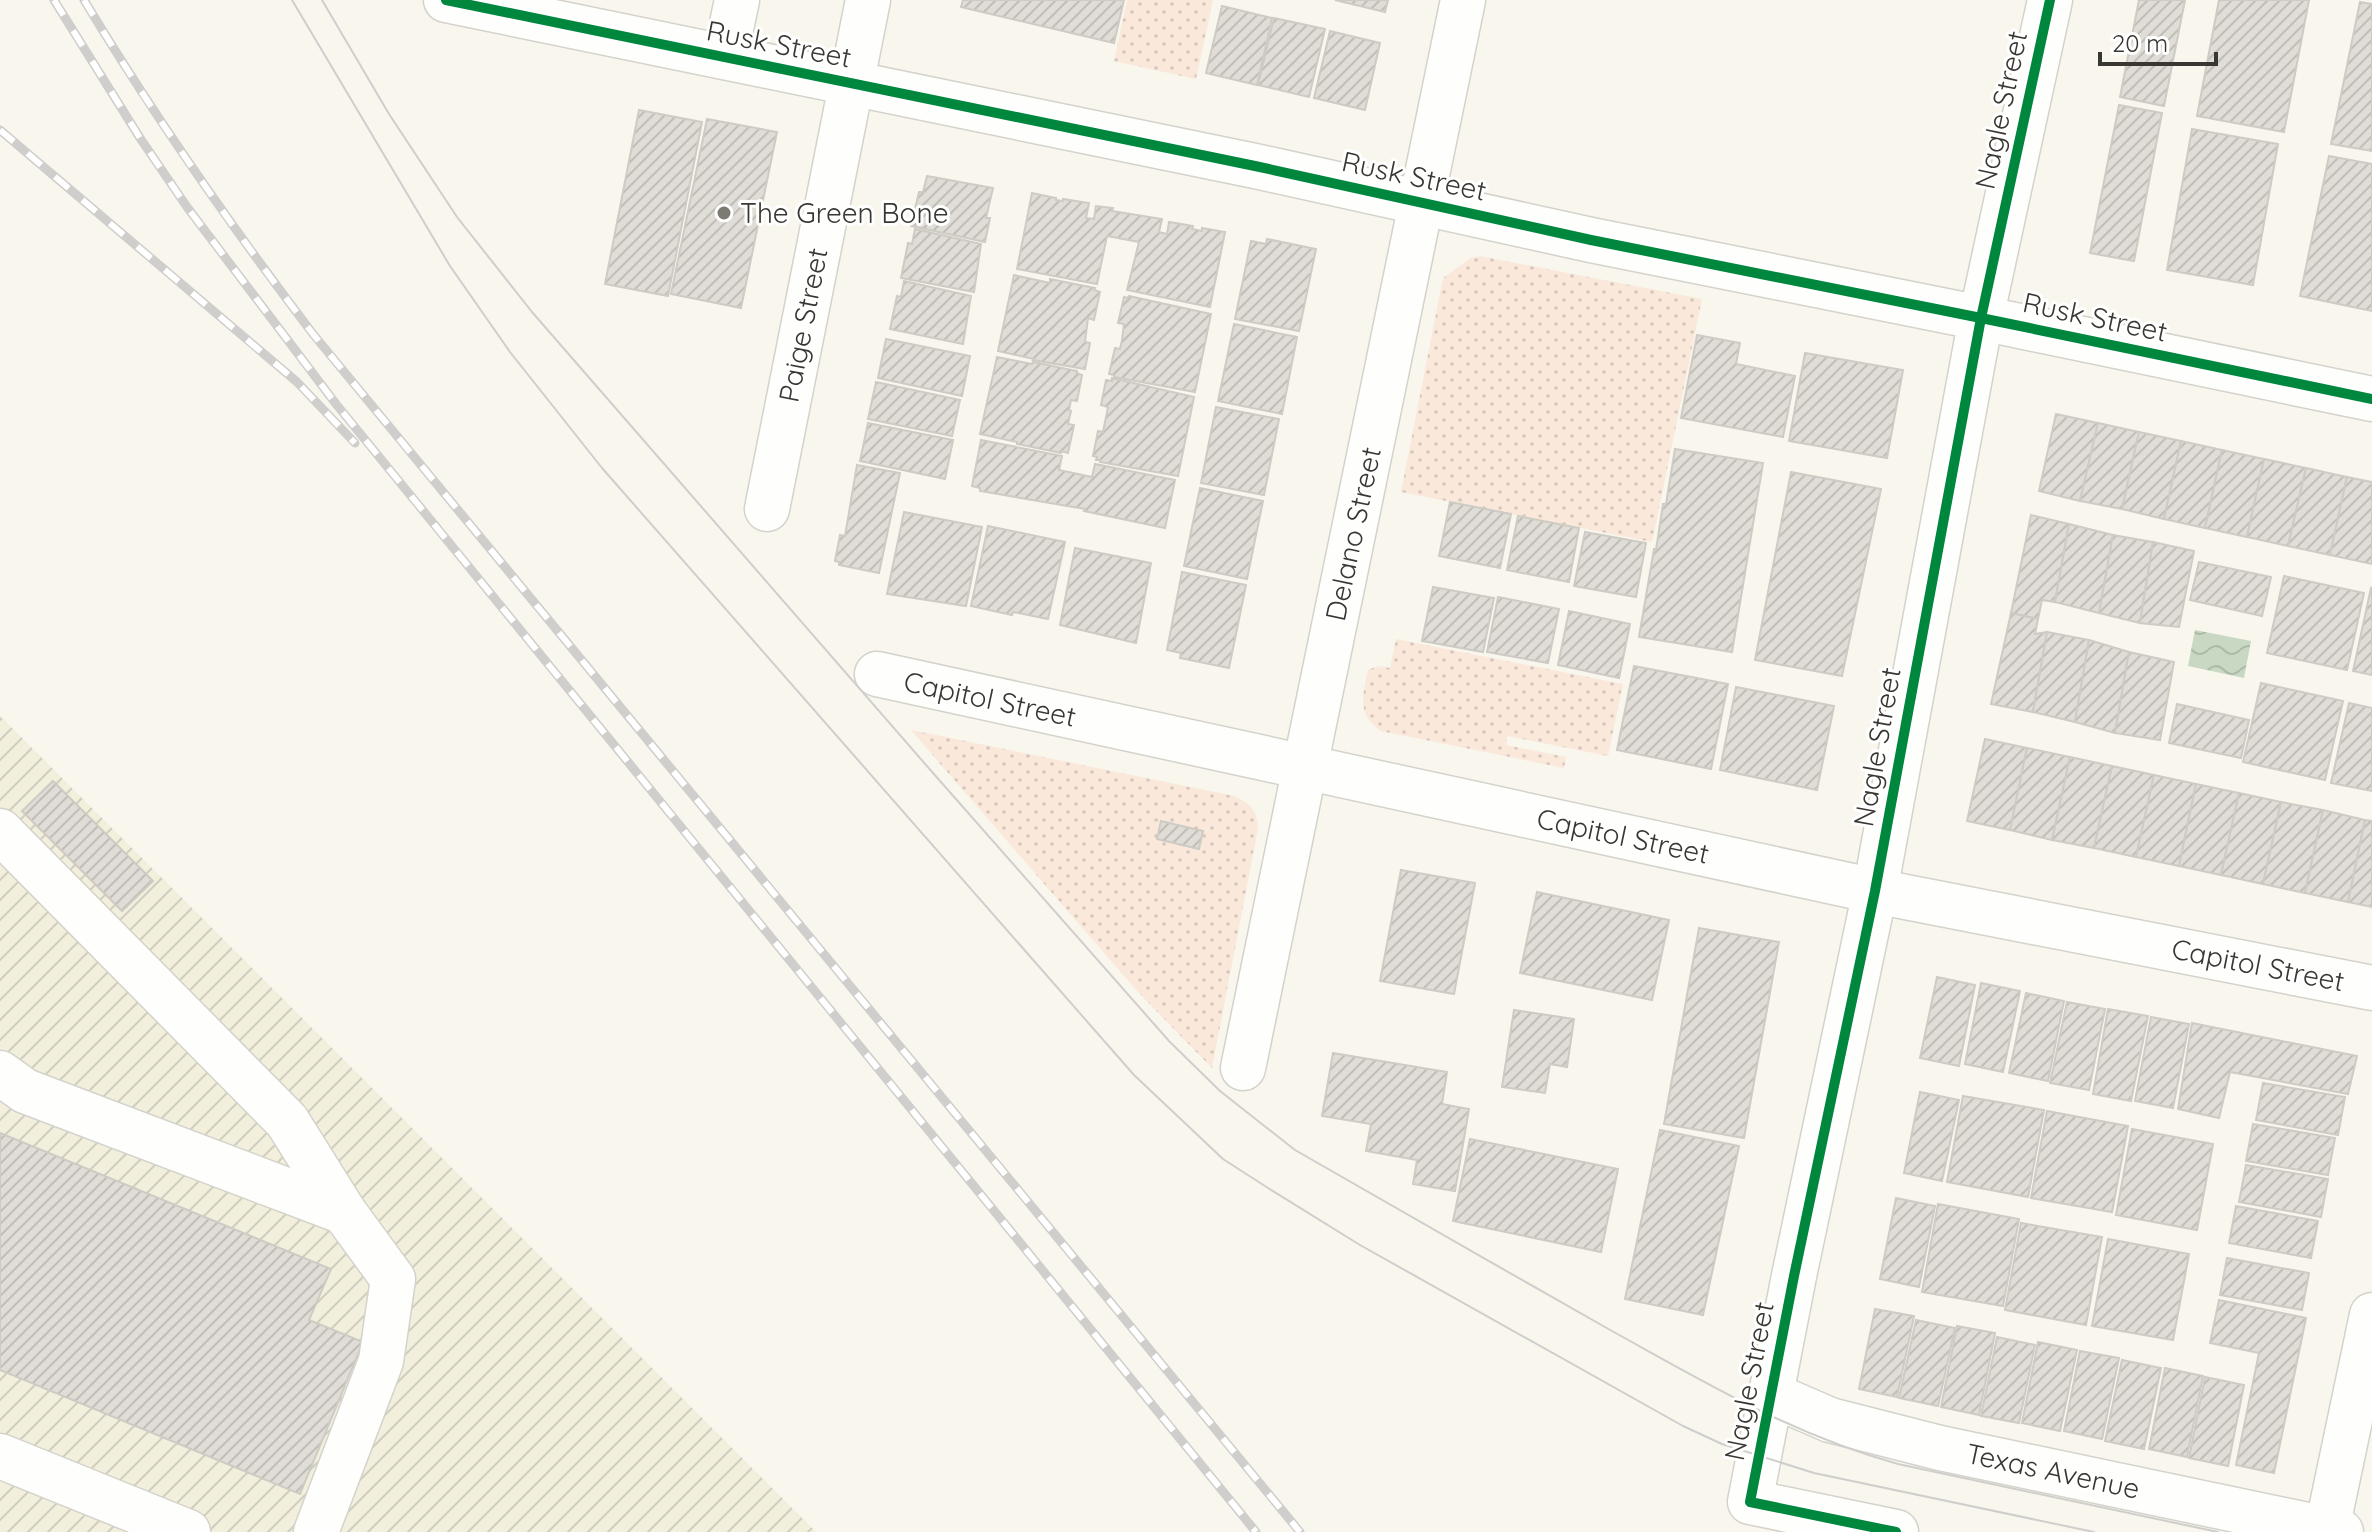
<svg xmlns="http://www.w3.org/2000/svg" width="2372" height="1532" viewBox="0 0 2372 1532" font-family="Quicksand,sans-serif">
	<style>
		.industrial { fill: url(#industrial-furrows) }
		.grass { fill: url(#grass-dots) }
		.water { fill: url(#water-waves) }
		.building { fill: url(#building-hatch); stroke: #cecbc4; stroke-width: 2 }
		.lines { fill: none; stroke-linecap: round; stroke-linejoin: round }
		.minor-casing { stroke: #d4d3cb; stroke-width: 47 }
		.minor { stroke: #fefefc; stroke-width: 44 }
		.tram { stroke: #cfcecc; stroke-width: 2 }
		.rail-casing { stroke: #cfcecc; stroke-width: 9 }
		.rail { stroke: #fff; stroke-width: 6; stroke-dasharray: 18; stroke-linecap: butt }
		.cycleway-casing { stroke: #fff; stroke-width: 15 }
		.cycleway { stroke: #00873e; stroke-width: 10 }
		.poi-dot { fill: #7c7a73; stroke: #fff; stroke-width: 3 }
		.labels { text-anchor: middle; stroke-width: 6; stroke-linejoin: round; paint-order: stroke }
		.street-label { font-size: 28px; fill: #393731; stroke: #fff }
		.poi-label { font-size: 28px; fill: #393731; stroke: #fff; text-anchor: start }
	</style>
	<defs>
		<pattern id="industrial-furrows" width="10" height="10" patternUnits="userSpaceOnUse" patternTransform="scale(2)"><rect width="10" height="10" fill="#f2efdd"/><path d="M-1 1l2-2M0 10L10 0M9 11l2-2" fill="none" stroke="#d0cebe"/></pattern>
		<pattern id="grass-dots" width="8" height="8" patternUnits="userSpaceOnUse" patternTransform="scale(2)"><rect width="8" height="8" fill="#fae8da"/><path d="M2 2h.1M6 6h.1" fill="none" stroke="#d7c8bc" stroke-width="1.8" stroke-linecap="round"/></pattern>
		<pattern id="water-waves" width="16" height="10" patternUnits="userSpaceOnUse" patternTransform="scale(2)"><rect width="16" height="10" fill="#c8d8c2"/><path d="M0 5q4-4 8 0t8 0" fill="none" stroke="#adbaa7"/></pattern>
		<pattern id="building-hatch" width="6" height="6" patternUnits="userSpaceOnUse" patternTransform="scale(2)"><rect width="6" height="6" fill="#e0ddd7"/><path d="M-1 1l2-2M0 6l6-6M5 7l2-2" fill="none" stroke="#c1beb9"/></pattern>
	</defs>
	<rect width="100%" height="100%" fill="#f8f6ed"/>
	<!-- industrial -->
	<path class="industrial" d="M0 716 816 1532H0Z"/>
	<!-- grass -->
	<g class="grass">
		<path d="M1127 0H1213L1196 79 1114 61Z"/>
		<path d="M1480 256 1702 299 1652 542 1401 492 1443 278 1471 258Z"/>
		<path d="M1396 639 1623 684 1608 756 1507 736 1506 745 1566 757 1564 768 1381 731C1356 714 1363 695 1368 670L1378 666 1390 668Z"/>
		<path d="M911 730 1234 796C1250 803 1257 810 1258 828L1212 1068 1138 992Z"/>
	</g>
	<!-- water -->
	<path class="water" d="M2195 630 2251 641 2244 678 2188 666Z"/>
	<!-- building -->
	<g class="building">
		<path d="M963 0H1124L1114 43 961 7Z"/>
		<path d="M1335 0H1388L1385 12Z"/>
		<path d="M2139 0H2185L2164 106 2120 97Z"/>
		<path d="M2219 0H2309L2284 132 2197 116Z"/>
		<path d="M2360 2 2372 4V151L2331 144Z"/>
		<path d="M1222 6 1272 18 1257 85 1206 73Z"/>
		<path d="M1274 18 1325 29 1309 97 1258 85Z"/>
		<path d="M1330 31 1380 43 1365 110 1314 98Z"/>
		<path d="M2119 105 2162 113 2134 261 2090 253Z"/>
		<path d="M639 110 702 122 668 296 605 284Z"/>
		<path d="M707 119 777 132 741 308 671 294Z"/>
		<path d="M2192 129 2278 144 2253 285 2167 270Z"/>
		<path d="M2329 156 2372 164V311L2300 296Z"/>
		<path d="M927 176 993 188 986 218H990L985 242 911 226 919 192H923Z"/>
		<path d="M1032 193 1056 198V200L1063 201V199L1089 203 1086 218 1094 219 1096 206 1113 208 1112 211 1162 219 1159 232 1167 234 1169 222 1193 226 1192 229 1202 231V228L1225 232 1210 307 1127 290 1139 242 1107 236 1097 284 1017 269Z"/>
		<path d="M915 229 981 244 974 292 901 278 908 243 912 244Z"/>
		<path d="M1267 239 1316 249 1299 331 1235 319 1251 241 1266 244Z"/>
		<path d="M1014 275 1050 283V279L1095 288 1094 290 1100 292 1094 320 1088 318 1085 342 1090 343 1085 369 1033 360 1034 359 998 351Z"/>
		<path d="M904 281 971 296 963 344 890 329 897 296 901 297Z"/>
		<path d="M1129 296 1211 314 1195 392 1114 377V375L1109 374 1115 348 1120 349 1122 340 1124 324 1118 323 1124 297 1128 298Z"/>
		<path d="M1234 324 1297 337 1282 414 1218 401Z"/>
		<path d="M1697 335 1740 343 1736 364 1795 376 1783 437 1681 418Z"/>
		<path d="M886 339 970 356 962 396 878 378Z"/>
		<path d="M1805 353 1903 370 1887 458 1789 441Z"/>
		<path d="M997 357 1032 364 1033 362 1077 371V373L1082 375 1077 401 1071 400 1069 410 1071 411 1068 424 1074 425 1068 453 1061 451V453L1017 444V442L980 434Z"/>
		<path d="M1112 378 1194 397 1178 476 1100 462V460H1096L1097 457 1093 456 1098 431 1103 432 1108 407 1101 405 1106 380 1112 381Z"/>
		<path d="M876 382 960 400 952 436 868 419Z"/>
		<path d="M1216 407 1279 419 1264 495 1201 483Z"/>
		<path d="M2056 414 2098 423 2080 501 2039 491Z"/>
		<path d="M868 423 953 440 945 479 860 461Z"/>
		<path d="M2098 423 2139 432 2122 509 2080 501Z"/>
		<path d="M2139 432 2181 441 2164 519 2122 509Z"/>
		<path d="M981 440 1062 456 1059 470 1092 477 1095 464 1175 480 1165 528 1084 511 1085 509 980 491V488L972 486Z"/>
		<path d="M2181 441 2222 450 2205 528 2164 519Z"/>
		<path d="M1675 449 1763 463 1732 652 1639 637 1654 549 1656 550 1663 504H1666Z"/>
		<path d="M2222 450 2264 459 2247 537 2205 528Z"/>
		<path d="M2264 459 2306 468 2288 546 2247 537Z"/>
		<path d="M857 465 900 473 879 573 839 565V562L835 561 840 535 845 536Z"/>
		<path d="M2306 468 2347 477 2330 555 2288 546Z"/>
		<path d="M1791 472 1881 489 1842 676 1755 660Z"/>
		<path d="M2347 477 2372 482V564L2330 555Z"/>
		<path d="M1200 488 1263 501 1247 579 1184 566Z"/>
		<path d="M1450 502 1511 514 1500 568 1439 556Z"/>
		<path d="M904 512 982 527 966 606 887 594Z"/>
		<path d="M2031 515 2069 524 2055 602 2042 600 2038 619 2011 613Z"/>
		<path d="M1518 516 1579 528 1569 582 1507 570Z"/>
		<path d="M2069 524 2113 535 2099 613 2055 602Z"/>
		<path d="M988 526 1065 542 1048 619 1013 612 1012 615 971 606Z"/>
		<path d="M1585 532 1646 543 1636 597 1574 586Z"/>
		<path d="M2113 535 2153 542 2140 623 2099 613Z"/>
		<path d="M2153 542 2194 551 2179 627 2140 623Z"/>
		<path d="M1075 548 1151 563 1136 643 1060 625Z"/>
		<path d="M2199 562 2271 577 2262 616 2190 600Z"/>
		<path d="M1182 572 1246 585 1229 668 1180 658 1181 653 1167 650Z"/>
		<path d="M2284 576 2364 593 2347 670 2267 653Z"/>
		<path d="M1433 587 1494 598 1483 652 1422 641Z"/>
		<path d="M2371 588 2372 589V675L2353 671Z"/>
		<path d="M1498 597 1559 609 1548 663 1487 652Z"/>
		<path d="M1569 611 1630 624 1619 678 1558 665Z"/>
		<path d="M2011 613 2038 619 2035 634 2047 632 2033 712 1991 704Z"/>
		<path d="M2047 632 2089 640 2075 722 2033 712Z"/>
		<path d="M2089 640 2129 652 2115 733 2075 722Z"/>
		<path d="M2129 652 2174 662 2160 740 2115 733Z"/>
		<path d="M1634 666 1728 684 1711 769 1617 750Z"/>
		<path d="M2261 683 2343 701 2325 780 2243 762Z"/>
		<path d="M1736 687 1834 706 1817 790 1720 770Z"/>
		<path d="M2349 703 2372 708V791L2331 783Z"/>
		<path d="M2177 704 2249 720 2241 758 2169 743Z"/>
		<path d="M1985 739 2027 748 2010 830 1967 821Z"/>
		<path d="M2027 748 2070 757 2052 840 2010 830Z"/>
		<path d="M2070 757 2112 766 2094 848 2052 840Z"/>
		<path d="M2112 766 2154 775 2136 857 2094 848Z"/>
		<path d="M2154 775 2196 784 2179 866 2136 857Z"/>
		<path d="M53 781 153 881 122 911 22 811Z"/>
		<path d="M2196 784 2239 793 2221 875 2179 866Z"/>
		<path d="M2239 793 2281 802 2263 884 2221 875Z"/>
		<path d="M2281 802 2323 810 2305 893 2263 884Z"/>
		<path d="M2323 810 2365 820 2348 902 2305 893Z"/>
		<path d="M2365 820 2372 821V907L2348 902Z"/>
		<path d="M1161 821 1203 831 1199 849 1157 839Z"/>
		<path d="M1401 870 1475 883 1454 994 1380 981Z"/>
		<path d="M1537 892 1669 920 1652 1000 1520 973Z"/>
		<path d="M1699 928 1779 942 1744 1138 1664 1124Z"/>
		<path d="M1937 977 1975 985 1959 1066 1920 1058Z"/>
		<path d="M1981 983 2020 991 2003 1072 1965 1064Z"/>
		<path d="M2026 993 2064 1001 2048 1081 2009 1073Z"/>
		<path d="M2067 1002 2105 1009 2089 1090 2050 1083Z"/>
		<path d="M2108 1009 2148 1016 2131 1101 2093 1094Z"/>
		<path d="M1514 1010 1574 1019 1567 1067 1550 1064 1545 1093 1502 1087Z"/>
		<path d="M2151 1017 2189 1024 2173 1108 2135 1101Z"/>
		<path d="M2192 1023 2357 1056 2348 1094 2230 1072 2219 1118 2178 1109Z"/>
		<path d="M1333 1053 1447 1072 1442 1104 1469 1109 1455 1191 1413 1184 1417 1160 1366 1151 1371 1124 1322 1116Z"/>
		<path d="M2263 1083 2345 1097 2338 1135 2256 1120Z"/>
		<path d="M1920 1092 1959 1100 1942 1181 1904 1173Z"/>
		<path d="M1963 1096 2044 1110 2028 1197 1947 1182Z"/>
		<path d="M2047 1111 2128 1126 2112 1212 2031 1198Z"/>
		<path d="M2253 1124 2335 1138 2328 1175 2246 1161Z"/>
		<path d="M2132 1129 2213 1144 2197 1230 2116 1215Z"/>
		<path d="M1660 1130 1739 1146 1703 1315 1625 1299Z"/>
		<path d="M0 1133 331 1269 309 1320 363 1342 300 1494 0 1370Z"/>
		<path d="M1470 1139 1618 1169 1601 1252 1453 1221Z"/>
		<path d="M2246 1165 2328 1179 2321 1217 2239 1202Z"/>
		<path d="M1896 1198 1935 1206 1919 1287 1880 1279Z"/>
		<path d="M1938 1204 2019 1219 2003 1306 1922 1292Z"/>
		<path d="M2236 1206 2318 1221 2311 1258 2229 1243Z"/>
		<path d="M2021 1223 2102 1237 2086 1325 2005 1310Z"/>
		<path d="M2108 1239 2189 1254 2173 1340 2092 1326Z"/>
		<path d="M2227 1258 2309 1273 2302 1310 2220 1295Z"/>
		<path d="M2219 1300 2306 1318 2274 1473 2236 1465 2259 1353 2210 1343Z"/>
		<path d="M1875 1309 1914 1316 1897 1397 1859 1389Z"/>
		<path d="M1916 1320 1955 1328 1938 1406 1899 1398Z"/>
		<path d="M1957 1326 1995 1333 1979 1415 1941 1407Z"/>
		<path d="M1997 1337 2035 1345 2019 1423 1981 1416Z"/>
		<path d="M2038 1342 2077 1350 2060 1431 2022 1423Z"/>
		<path d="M2080 1351 2119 1358 2102 1439 2064 1431Z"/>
		<path d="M2122 1360 2161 1368 2144 1449 2105 1441Z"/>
		<path d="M2165 1368 2203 1376 2187 1457 2149 1449Z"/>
		<path d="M2205 1377 2244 1385 2228 1466 2189 1458Z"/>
	</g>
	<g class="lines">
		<!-- minor casing -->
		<g class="minor-casing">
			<g id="minor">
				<path d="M446 0 1255 166 1591 240 1981 318 2372 399"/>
				<path d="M725 57 737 0"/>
				<path d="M767 509 868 0"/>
				<path d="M877 674 1875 891 2372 988"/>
				<path d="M0 831 287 1121 344 1212 393 1279 381 1361 316 1532"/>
				<path d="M1243 1068 1463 0"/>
				<path d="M0 1073 25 1091 344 1212"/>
				<path d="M1770 1394 1830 1420 1940 1448 2341 1532"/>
				<path d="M0 1456 188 1532"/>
				<path d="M2327 1529 2372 1315"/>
				<path d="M1896 1532 1750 1502 1794 1276 1875 891 1981 318 2050 0"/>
			</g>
		</g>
		<!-- minor -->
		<use href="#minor" class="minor"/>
		<!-- tram -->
		<g class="tram">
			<path d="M292 0 450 266 510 352 602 468 1134 1075 1223 1159 1268 1188 1360 1245 1683 1426 1722 1444 1814 1473 2094 1532"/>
			<path d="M322 0 389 114 457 217 532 312 933 773 1169 1041 1220 1091 1295 1150C1401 1211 1506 1271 1612 1331 1708 1384 1791 1434 1898 1464L2218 1532"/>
		</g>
		<!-- rail casing -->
		<g class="rail-casing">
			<g id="rail">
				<path d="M54 0 140 138 187 207 336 404 1256 1532"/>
				<path d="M84 0C154 116 231 226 313 334L1300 1532"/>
				<path d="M0 130 297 382 355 443"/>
			</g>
		</g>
		<!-- rail -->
		<use href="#rail" class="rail"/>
		<!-- cycleway casing -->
		<g class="cycleway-casing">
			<g id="cycleway">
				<path d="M446 0 1255 166 1591 240 1981 318 2372 399"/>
				<path d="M1896 1532 1750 1502 1794 1276 1875 891 1981 318 2050 0"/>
			</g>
		</g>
		<!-- cycleway -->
		<use href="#cycleway" class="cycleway"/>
	</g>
	<!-- markers -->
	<circle class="poi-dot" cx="724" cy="213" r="8"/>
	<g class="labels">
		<!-- street labels -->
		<g class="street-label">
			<text transform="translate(779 44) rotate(11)" y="10">Rusk Street</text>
			<text transform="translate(2001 110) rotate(-78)" y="10">Nagle Street</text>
			<text transform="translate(1414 176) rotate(12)" y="10">Rusk Street</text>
			<text transform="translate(2095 317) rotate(12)" y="10">Rusk Street</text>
			<text transform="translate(803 325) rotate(-79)" y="10">Paige Street</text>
			<text transform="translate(1353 534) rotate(-78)" y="10">Delano Street</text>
			<text transform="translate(990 699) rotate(12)" y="10">Capitol Street</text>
			<text transform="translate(1877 747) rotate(-80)" y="10">Nagle Street</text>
			<text transform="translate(1623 836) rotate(12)" y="10">Capitol Street</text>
			<text transform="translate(2258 965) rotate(11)" y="10">Capitol Street</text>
			<text transform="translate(1749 1381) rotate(-79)" y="10">Nagle Street</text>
			<text transform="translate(2053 1471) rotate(12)" y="10">Texas Avenue</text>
		</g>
		<!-- poi labels -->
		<g class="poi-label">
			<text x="740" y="223">The Green Bone</text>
		</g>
	</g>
	<!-- scale -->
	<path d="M2100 52v12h116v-12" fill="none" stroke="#393731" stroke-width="4"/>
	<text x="2112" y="52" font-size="24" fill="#393731" stroke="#ffffff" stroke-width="6" paint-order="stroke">20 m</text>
</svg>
